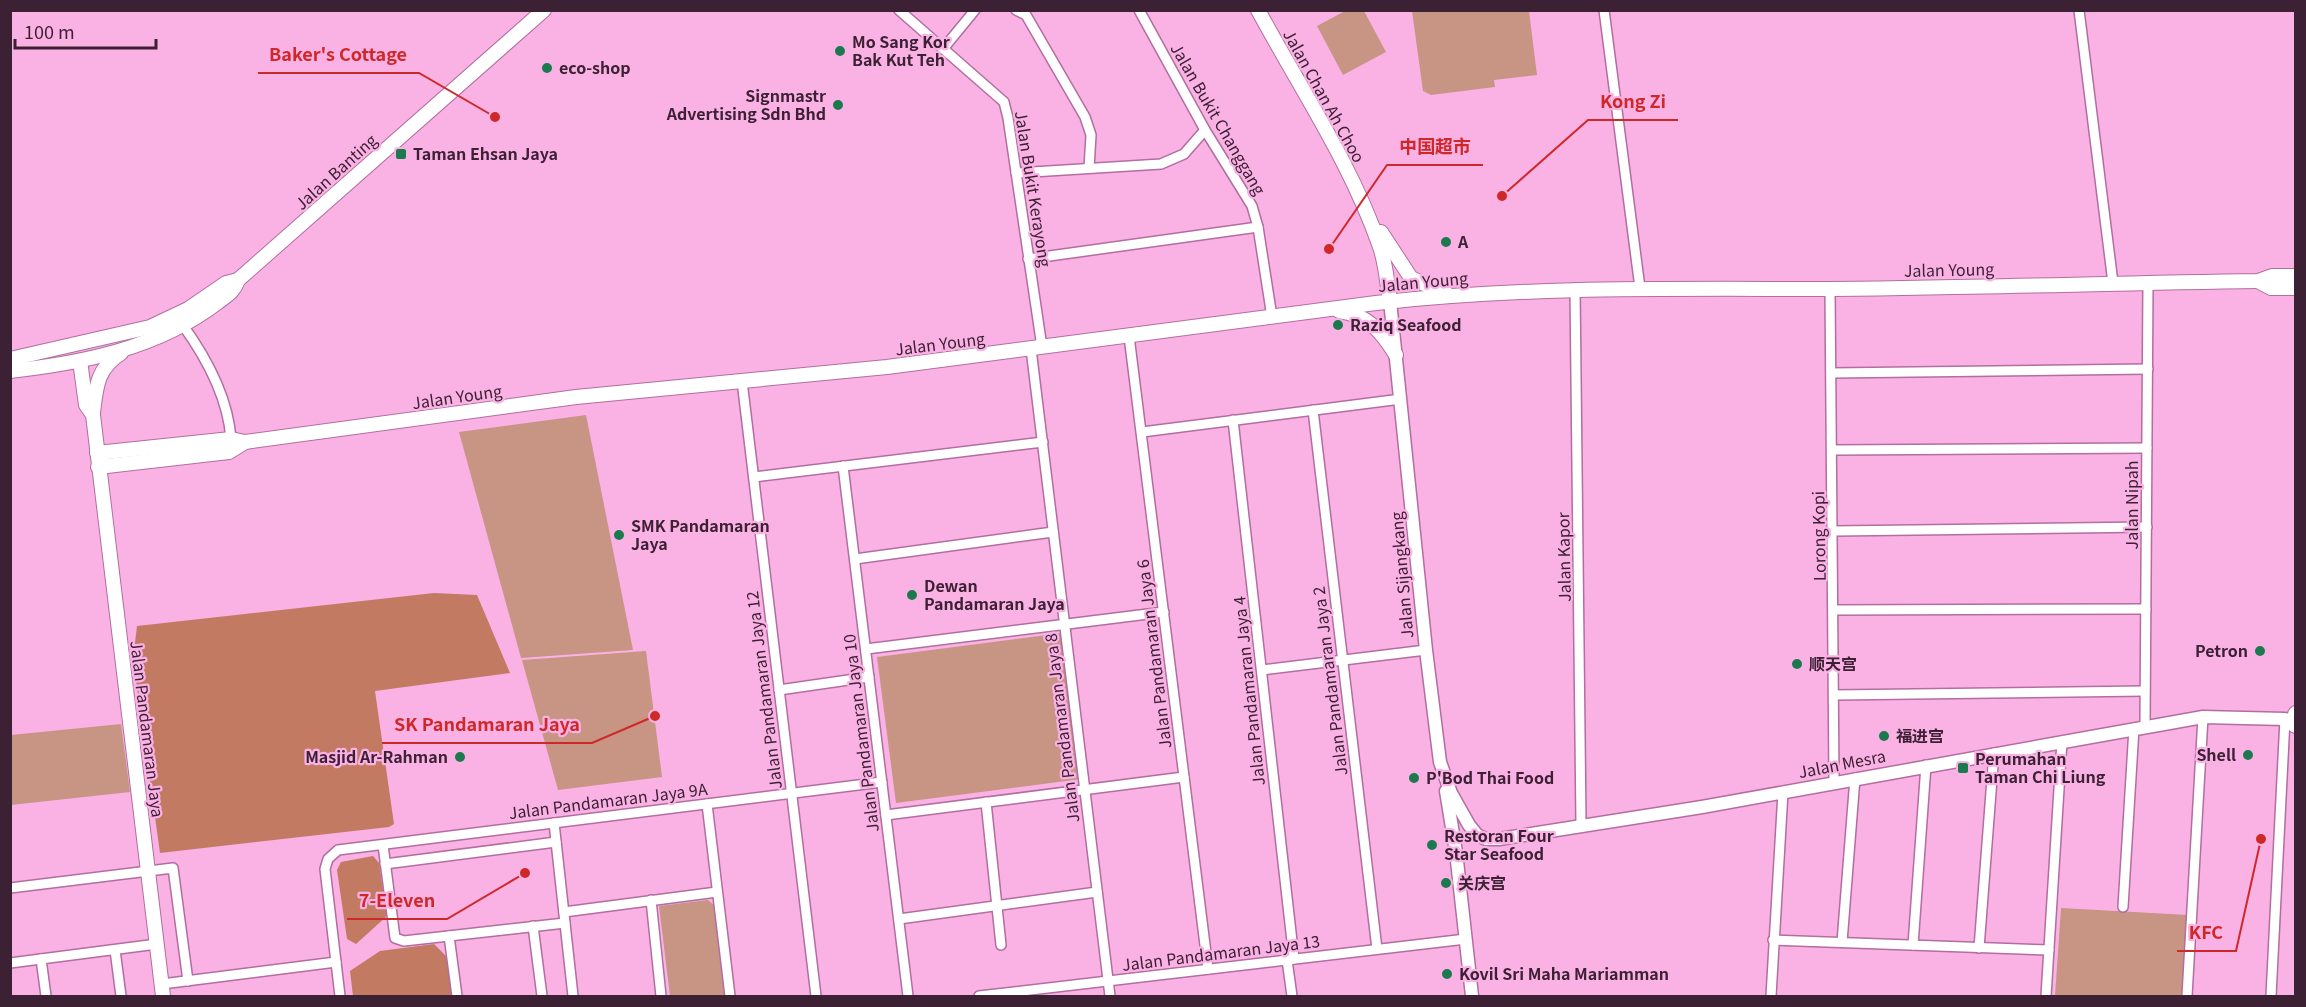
<svg xmlns="http://www.w3.org/2000/svg" width="2306" height="1007" viewBox="0 0 2306 1007" font-family="Georgia,'Noto Sans SC',serif">
	<style>
		.green { fill: #c89484 }
		.forest { fill: #c37a63 }
		.lines { fill: none; stroke-linecap: round; stroke-linejoin: round }
		.minor-casing { stroke: #b16e9e; stroke-width: 12 }
		.tertiary-casing { stroke: #b16e9e; stroke-width: 15 }
		.secondary-casing { stroke: #b16e9e; stroke-width: 16 }
		.minor { stroke: #fff; stroke-width: 9 }
		.tertiary { stroke: #fff; stroke-width: 12 }
		.secondary { stroke: #fff; stroke-width: 14 }
		.poi-dot { fill: #1c784d; stroke: #fab2e5; stroke-width: 2 }
		.labels { text-anchor: middle; stroke-width: 4.5; stroke-linejoin: round; paint-order: stroke }
		.poi-label { font-size: 16px; font-weight: bold; fill: #3c2034; stroke: #fab2e5; text-anchor: start }
		.street-label { font-size: 16px; fill: #3c2034; stroke: #fab2e5 }
		.leader { fill: none; stroke: #ce2829; stroke-width: 2 }
		.callout-dot { fill: #ce2829; stroke: #fab2e5; stroke-width: 2 }
		.callout-label { font-size: 18px; text-anchor: middle; font-weight: bold; fill: #ce2829; stroke: #fab2e5; stroke-width: 4.5; stroke-linejoin: round; paint-order: stroke }
	</style>
	<rect width="100%" height="100%" fill="#fab2e5"/>
	<!-- green -->
	<g class="green">
		<path d="M1345 11H1364L1386 52 1343 75 1317 26Z"/>
		<path d="M1412 11H1529L1537 75 1494 80 1495 87 1431 95 1423 91Z"/>
		<path d="M586 415 633 650 521 658 459 432Z"/>
		<path d="M1062 633 1081 779 896 803 877 657Z"/>
		<path d="M646 651 662 777 558 790 522 660Z"/>
		<path d="M121 724 130 792 11 805V735Z"/>
		<path d="M708 900 715 906 726 996H670L659 906Z"/>
		<path d="M2061 908 2188 915 2183 996H2055Z"/>
	</g>
	<!-- forest -->
	<g class="forest">
		<path d="M434 593 477 595 510 673 375 691 394 824 389 827 160 853 133 659 137 626Z"/>
		<path d="M373 856 379 863 387 916 356 944 347 939 337 870 341 862Z"/>
		<path d="M434 944 447 957 452 996H353L350 971 380 951Z"/>
	</g>
	<g class="lines">
		<!-- minor casing -->
		<g class="minor-casing">
			<g id="minor">
				<path d="M899 10 1004 102 1008 118 1042 347"/>
				<path d="M1016 10 1026 15 1085 117 1091 135 1089 168"/>
				<path d="M1139 10 1205 130 1252 206 1258 227 1272 317"/>
				<path d="M1604 10 1640 288"/>
				<path d="M2079 10 2113 283"/>
				<path d="M943 49 975 10"/>
				<path d="M1016 173 1161 164 1184 154 1205 130"/>
				<path d="M1028 259 1258 227"/>
				<path d="M1575 288 1581 824"/>
				<path d="M1830 289 1834 782"/>
				<path d="M182 324C206 357 228 397 231 439"/>
				<path d="M1129 336 1208 969"/>
				<path d="M1031 349 1110 996"/>
				<path d="M1832 373 2148 369"/>
				<path d="M742 381 816 996"/>
				<path d="M1313 410 1377 949"/>
				<path d="M1233 420 1294 959"/>
				<path d="M1142 432 1401 399"/>
				<path d="M1833 450 2147 448"/>
				<path d="M843 466 908 996"/>
				<path d="M754 477 1043 442"/>
				<path d="M1834 531 2147 527"/>
				<path d="M855 559 1053 532"/>
				<path d="M1834 610 2146 609"/>
				<path d="M866 649 1164 612"/>
				<path d="M1262 670 1426 650"/>
				<path d="M779 690 869 677"/>
				<path d="M1834 695 2144 691"/>
				<path d="M2145 726 2148 283"/>
				<path d="M986 802 1001 945"/>
				<path d="M707 804 730 996"/>
				<path d="M886 815 1184 777"/>
				<path d="M554 823 573 996"/>
				<path d="M383 845 395 938 404 941 565 923"/>
				<path d="M385 864 556 842"/>
				<path d="M10 888 173 868 188 981"/>
				<path d="M651 900 661 996"/>
				<path d="M2123 907 2134 728"/>
				<path d="M564 912 717 892"/>
				<path d="M899 919 1097 892"/>
				<path d="M533 926 542 996"/>
				<path d="M449 936 457 996"/>
				<path d="M1773 940 2049 950"/>
				<path d="M1842 942 1855 778"/>
				<path d="M1913 945 1926 765"/>
				<path d="M1979 948 1994 753"/>
				<path d="M115 950 121 996"/>
				<path d="M41 959 46 996"/>
				<path d="M1287 960 1292 996"/>
				<path d="M10 963 157 944"/>
				<path d="M162 984 336 962"/>
				<path d="M340 996 325 869 328 859 338 850 882 782"/>
				<path d="M979 996 1466 939"/>
				<path d="M1771 996 1783 792"/>
				<path d="M2046 996 2062 741"/>
				<path d="M2187 996 2203 717"/>
				<path d="M2271 996 2285 719"/>
			</g>
		</g>
		<!-- tertiary casing -->
		<g class="tertiary-casing">
			<g id="tertiary">
				<path d="M1390 301 1426 650 1440 762 1451 793 1469 825 1477 835 1486 839H1499L1702 807 2203 717 2285 719"/>
				<path d="M1446 791 1456 852 1472 996"/>
			</g>
		</g>
		<!-- secondary casing -->
		<g class="secondary-casing">
			<g id="secondary">
				<path d="M1258 10C1300 88 1351 163 1380 247 1386 264 1387 283 1390 301"/>
				<path d="M1381 232 1411 278 1447 294"/>
				<path d="M2258 281 2271 288H2296"/>
				<path d="M1339 311C1368 315 1382 332 1396 355"/>
				<path d="M10 359 150 327 188 309 226 283 238 280"/>
				<path d="M80 361 86 405 93 415 163 996"/>
				<path d="M10 371C83 363 158 348 217 303 227 295 234 292 238 280L544 10"/>
				<path d="M93 413C96 387 97 368 121 353"/>
				<path d="M97 453 231 439 245 442 576 397 887 367 1376 303C1527 286 1677 289 1828 289 1971 288 2115 283 2258 281L2272 276H2296"/>
				<path d="M98 467 229 452 245 442"/>
				<path d="M2295 714 2296 713"/>
				<path d="M2294 725 2296 726"/>
			</g>
		</g>
		<!-- minor -->
		<use href="#minor" class="minor"/>
		<!-- tertiary -->
		<use href="#tertiary" class="tertiary"/>
		<!-- secondary -->
		<use href="#secondary" class="secondary"/>
	</g>
	<!-- markers -->
	<g class="poi-dot">
		<circle cx="840" cy="51" r="6"/>
		<circle cx="547" cy="68" r="6"/>
		<circle cx="838" cy="105" r="6"/>
		<rect x="395" y="148" width="12" height="12" rx="3"/>
		<circle cx="1446" cy="242" r="6"/>
		<circle cx="1338" cy="325" r="6"/>
		<circle cx="619" cy="535" r="6"/>
		<circle cx="912" cy="595" r="6"/>
		<circle cx="2260" cy="651" r="6"/>
		<circle cx="1797" cy="664" r="6"/>
		<circle cx="1884" cy="736" r="6"/>
		<circle cx="2248" cy="755" r="6"/>
		<circle cx="460" cy="757" r="6"/>
		<rect x="1957" y="762" width="12" height="12" rx="3"/>
		<circle cx="1414" cy="778" r="6"/>
		<circle cx="1432" cy="845" r="6"/>
		<circle cx="1446" cy="883" r="6"/>
		<circle cx="1447" cy="974" r="6"/>
	</g>
	<g class="labels">
		<!-- poi labels -->
		<g class="poi-label">
			<text x="852" y="48">Mo Sang Kor<tspan x="852" dy="18">Bak Kut Teh</tspan></text>
			<text x="559" y="74">eco-shop</text>
			<text x="826" y="102" text-anchor="end">Signmastr<tspan x="826" dy="18">Advertising Sdn Bhd</tspan></text>
			<text x="413" y="160">Taman Ehsan Jaya</text>
			<text x="1458" y="248">A</text>
			<text x="1350" y="331">Raziq Seafood</text>
			<text x="631" y="532">SMK Pandamaran<tspan x="631" dy="18">Jaya</tspan></text>
			<text x="924" y="592">Dewan<tspan x="924" dy="18">Pandamaran Jaya</tspan></text>
			<text x="2248" y="657" text-anchor="end">Petron</text>
			<text x="1809" y="670">顺天宫</text>
			<text x="1896" y="742">福进宫</text>
			<text x="2236" y="761" text-anchor="end">Shell</text>
			<text x="448" y="763" text-anchor="end">Masjid Ar-Rahman</text>
			<text x="1975" y="765">Perumahan<tspan x="1975" dy="18">Taman Chi Liung</tspan></text>
			<text x="1426" y="784">P'Bod Thai Food</text>
			<text x="1444" y="842">Restoran Four<tspan x="1444" dy="18">Star Seafood</tspan></text>
			<text x="1458" y="889">关庆宫</text>
			<text x="1459" y="980">Kovil Sri Maha Mariamman</text>
		</g>
		<!-- street labels -->
		<g class="street-label">
			<text transform="translate(1324 96) rotate(61)" y="6">Jalan Chan Ah Choo</text>
			<text transform="translate(1218 119) rotate(60)" y="6">Jalan Bukit Changgang</text>
			<text transform="translate(336 172) rotate(-42)" y="6">Jalan Banting</text>
			<text transform="translate(1033 189) rotate(81)" y="6">Jalan Bukit Kerayong</text>
			<text transform="translate(1949 270) rotate(-1)" y="6">Jalan Young</text>
			<text transform="translate(1423 282) rotate(-5)" y="6">Jalan Young</text>
			<text transform="translate(940 344) rotate(-7)" y="6">Jalan Young</text>
			<text transform="translate(457 397) rotate(-8)" y="6">Jalan Young</text>
			<text transform="translate(2132 505) rotate(-90)" y="6">Jalan Nipah</text>
			<text transform="translate(1819 536) rotate(-91)" y="6">Lorong Kopi</text>
			<text transform="translate(1564 557) rotate(-91)" y="6">Jalan Kapor</text>
			<text transform="translate(1402 575) rotate(-95)" y="6">Jalan Sijangkang</text>
			<text transform="translate(1154 654) rotate(-97)" y="6">Jalan Pandamaran Jaya 6</text>
			<text transform="translate(1330 681) rotate(-97)" y="6">Jalan Pandamaran Jaya 2</text>
			<text transform="translate(764 690) rotate(-97)" y="6">Jalan Pandamaran Jaya 12</text>
			<text transform="translate(1249 691) rotate(-96)" y="6">Jalan Pandamaran Jaya 4</text>
			<text transform="translate(1062 728) rotate(-97)" y="6">Jalan Pandamaran Jaya 8</text>
			<text transform="translate(147 729) rotate(83)" y="6">Jalan Pandamaran Jaya</text>
			<text transform="translate(861 733) rotate(-97)" y="6">Jalan Pandamaran Jaya 10</text>
			<text transform="translate(1842 764) rotate(-11)" y="6">Jalan Mesra</text>
			<text transform="translate(608 801) rotate(-7)" y="6">Jalan Pandamaran Jaya 9A</text>
			<text transform="translate(1221 953) rotate(-7)" y="6">Jalan Pandamaran Jaya 13</text>
		</g>
	</g>
	<!-- callouts -->
	<path class="leader" d="M495 117L419 73H258M1502 196L1588 120H1678M1329 249L1387 165H1483M655 716L592 743H382M525 873L447 919H347M2261 839L2236 951H2177"/>
	<g class="callout-dot">
		<circle cx="495" cy="117" r="6"/>
		<circle cx="1502" cy="196" r="6"/>
		<circle cx="1329" cy="249" r="6"/>
		<circle cx="655" cy="716" r="6"/>
		<circle cx="525" cy="873" r="6"/>
		<circle cx="2261" cy="839" r="6"/>
	</g>
	<g class="callout-label">
		<text x="338" y="61">Baker's Cottage</text>
		<text x="1633" y="108">Kong Zi</text>
		<text x="1435" y="153">中国超市</text>
		<text x="487" y="731">SK Pandamaran Jaya</text>
		<text x="397" y="907">7-Eleven</text>
		<text x="2206" y="939">KFC</text>
	</g>
	<!-- border -->
	<rect width="2306" height="1007" fill="none" stroke="#3c2034" stroke-width="24"/>
	<!-- scale -->
	<path d="M15 39v9h141v-9" fill="none" stroke="#3c2034" stroke-width="3"/>
	<text x="24" y="39" font-size="18" fill="#3c2034" stroke="#fab2e5" stroke-width="4.5" paint-order="stroke">100 m</text>
</svg>
